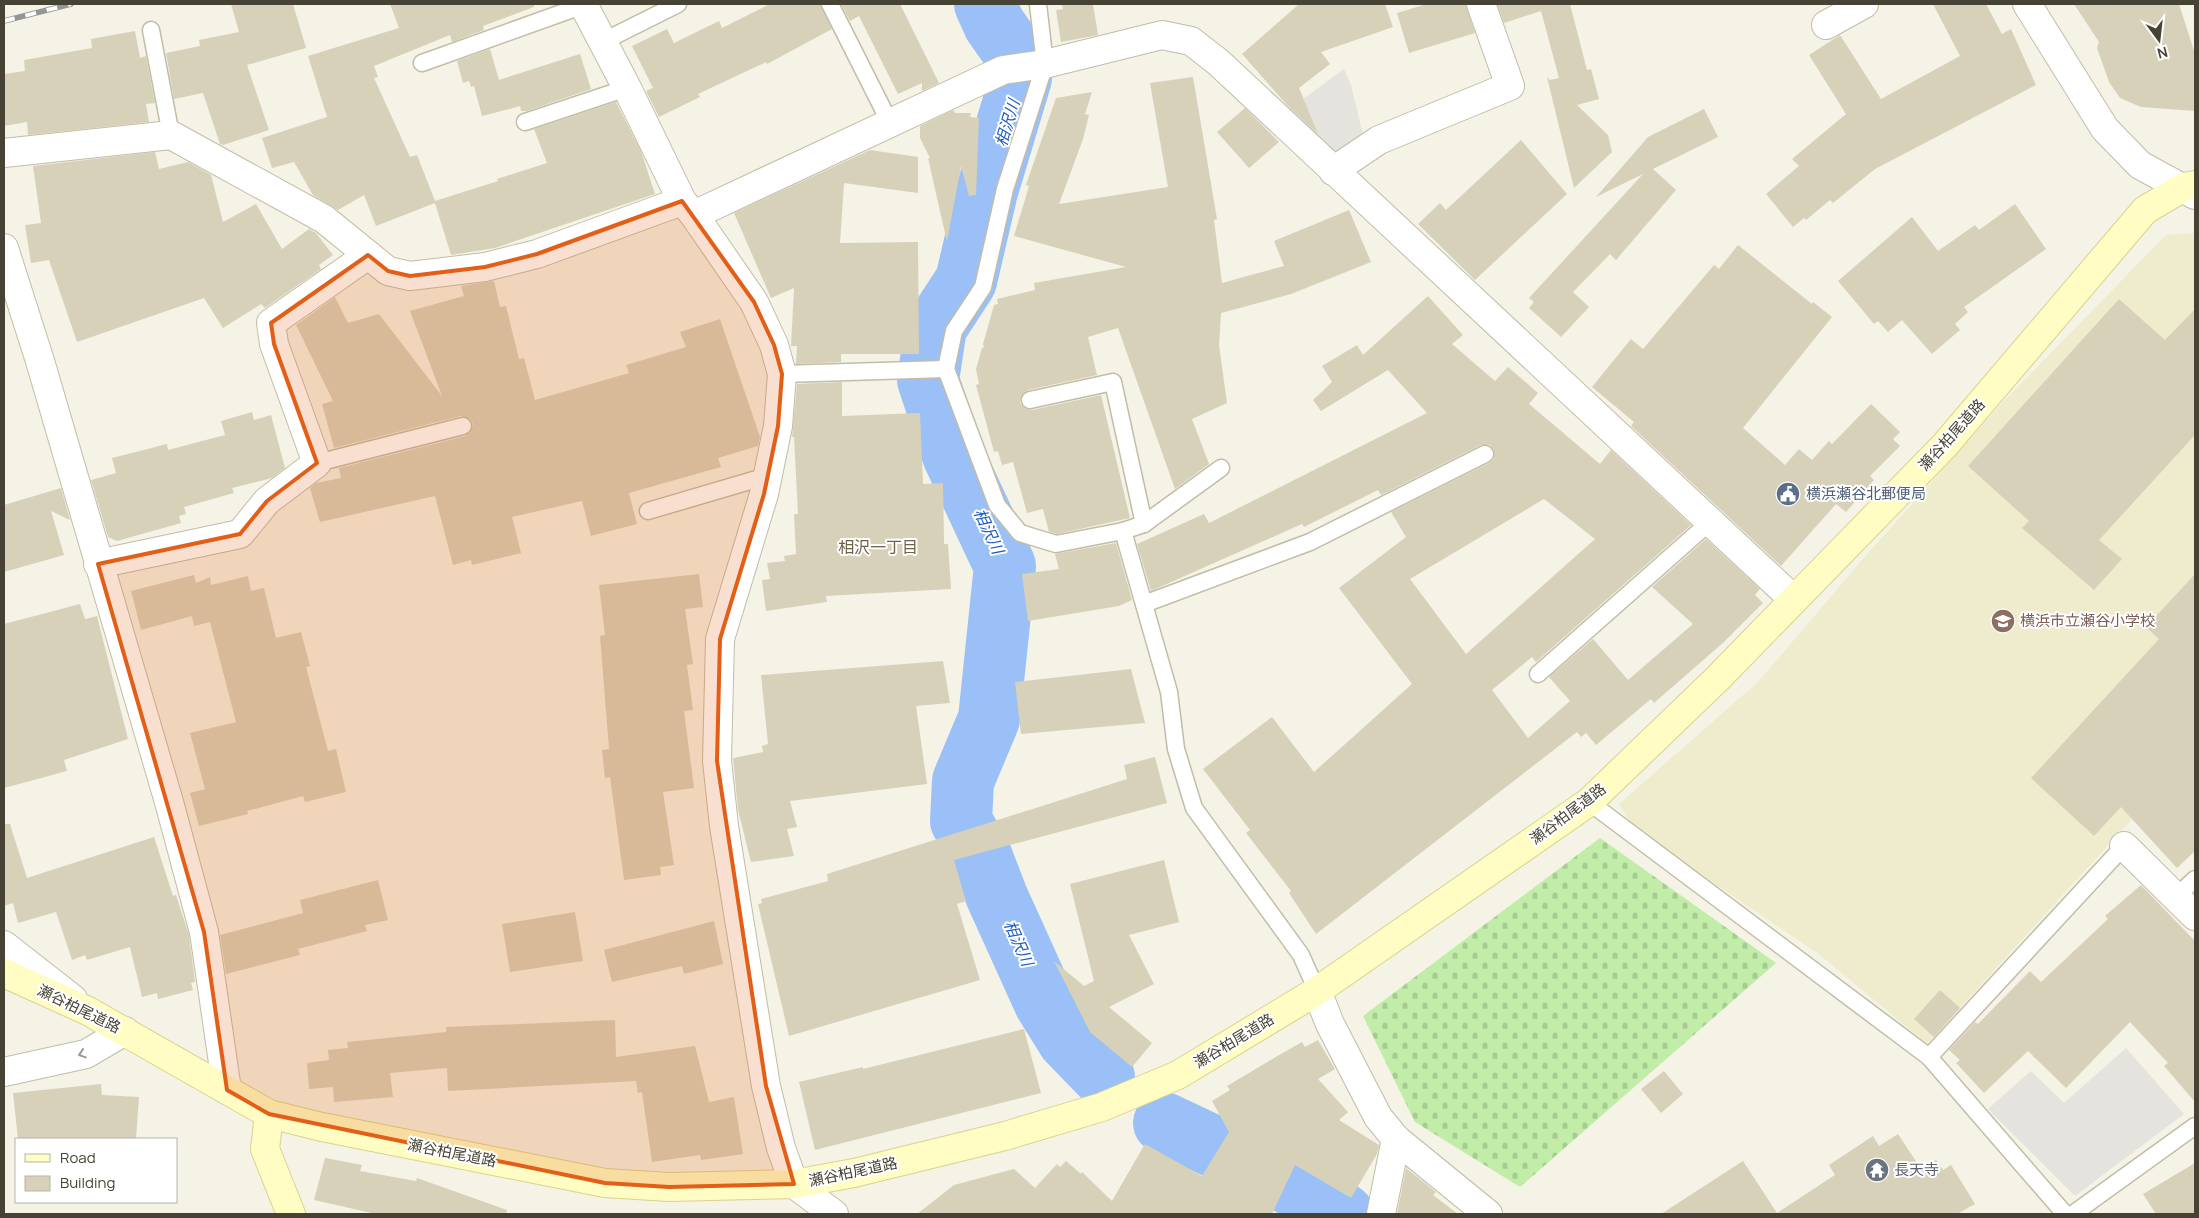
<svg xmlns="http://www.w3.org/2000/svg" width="2199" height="1218" viewBox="0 0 2199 1218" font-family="Manrope,'Noto Sans JP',sans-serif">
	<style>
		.education { fill: #efeccd }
		.cemetery { fill: url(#cemetery-stones) }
		.parking { fill: #e4e3de }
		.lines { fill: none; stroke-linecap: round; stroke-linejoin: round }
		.river { stroke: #9ac0f7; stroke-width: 62 }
		.building { fill: #d7d1b9; fill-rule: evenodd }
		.lane-casing { stroke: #c1bda6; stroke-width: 19 }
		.street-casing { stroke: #c1bda6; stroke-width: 30 }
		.secondary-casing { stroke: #d8d390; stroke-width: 30 }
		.lane { stroke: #fff; stroke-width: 16 }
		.street { stroke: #fff; stroke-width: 28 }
		.secondary { stroke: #fffcc4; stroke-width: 28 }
		.rail-casing { stroke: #959595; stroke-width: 5.5 }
		.rail { stroke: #fff; stroke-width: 4; stroke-dasharray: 11; stroke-linecap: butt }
		.oneway { stroke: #9a988f }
		.marked { fill: #e35e16; fill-opacity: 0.2; stroke: #e35e16; stroke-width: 4; stroke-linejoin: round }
		.labels { text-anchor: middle; stroke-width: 4; stroke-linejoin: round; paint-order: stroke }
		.street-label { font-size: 15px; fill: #474334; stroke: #fff }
		.service-label { font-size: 15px; fill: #4e5e75; stroke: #fff; text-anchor: start }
		.education-label { font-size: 15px; fill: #785e54; stroke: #fff; text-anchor: start }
		.worship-label { font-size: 15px; fill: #5b616d; stroke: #fff; text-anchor: start }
		.water-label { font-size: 16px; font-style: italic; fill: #225ebe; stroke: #fff }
		.neighbourhood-label { font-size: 16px; fill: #6b644a; stroke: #fff }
	</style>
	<defs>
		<pattern id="cemetery-stones" width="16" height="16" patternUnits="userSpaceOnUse" patternTransform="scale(1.25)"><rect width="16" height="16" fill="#c1eda9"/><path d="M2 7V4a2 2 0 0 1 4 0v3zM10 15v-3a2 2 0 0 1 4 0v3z" fill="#a7cc92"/></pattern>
	</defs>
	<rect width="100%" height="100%" fill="#f4f3e5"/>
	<!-- education -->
	<path class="education" d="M2195 233V750L1927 1044 1820 955 1634 829 1619 804 1759 681 1861 561 2004 401 2166 235Z"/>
	<!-- cemetery -->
	<path class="cemetery" d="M1600 838 1776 963 1520 1187 1415 1122 1363 1016Z"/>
	<!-- parking -->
	<g class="parking">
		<path d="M1344 69 1351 85 1363 135 1333 156 1287 111Z"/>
		<path d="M2126 1048 2184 1114 2075 1196 1988 1109 2031 1071 2064 1103Z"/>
	</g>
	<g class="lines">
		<!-- river -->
		<g class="river">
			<path d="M985 4 994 24 1015 54 1021 78 987 191 966 281 936 327 928 380 953 455 1005 566 989 719 963 781 961 821 982 858 997 897 1045 1003 1068 1040 1104 1077"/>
			<path d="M1164 1123 1270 1173 1343 1214"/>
		</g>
	</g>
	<!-- building -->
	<g class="building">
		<path d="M231 4H293L306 48 247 65 269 130 223 145 220 144 203 93 174 99 166 53 200 46 199 40 239 32Z"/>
		<path d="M390 4H534V7L483 26 484 30 452 42 450 35 374 66 378 77 374 78 410 157 417 155 435 201 498 181 497 179 547 163 534 129 616 102 641 151 655 194 495 248 451 255 435 203 376 226 364 195 338 210 313 195 294 162 272 168 262 138 327 117 308 56 399 28Z"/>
		<path d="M770 4H820L832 29 767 64 766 62 698 94 700 97 659 117 646 91 653 88 632 46 667 29 674 43 719 21 722 28Z"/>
		<path d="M841 4H900L939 83 922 91V83L898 94 859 16 850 21Z"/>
		<path d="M1062 4H1093L1098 35 1061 42 1056 10 1063 9Z"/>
		<path d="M1299 4H1385L1393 27 1321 52 1330 64 1299 88 1318 134 1287 105 1242 54Z"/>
		<path d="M1427 4H1466L1475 33 1409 53 1397 13Z"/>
		<path d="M1497 4H1570L1587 70 1591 69 1599 99 1577 105 1608 135 1612 152 1574 188 1547 77 1550 80 1559 78 1541 11 1504 23Z"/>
		<path d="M1933 4H1986L2002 34 2011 29 2036 85 1875 169 1833 203 1830 200 1806 220 1804 218 1793 227 1766 194 1799 166 1792 159 1846 114 1809 55 1840 35 1881 99 1960 56Z"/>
		<path d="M2074 4H2179L2195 54V111L2141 107 2120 98 2109 82 2097 48 2099 42Z"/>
		<path d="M135 31 140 58 146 56 155 103 146 104 149 122 28 135 27 122 4 126V74L25 71 24 60 92 48 91 39Z"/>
		<path d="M490 49 499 80 580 54 591 89 527 111H521L520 106 482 116 474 86 471 87 469 81 463 83 457 61Z"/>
		<path d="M1193 77 1217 219 1214 220 1222 283 1284 266 1274 241 1349 210 1371 262 1291 294 1221 313 1219 345 1227 403 1192 419 1209 464 1175 489 1118 328 1088 337 1097 375 1028 390 1021 397 1020 403 1027 409 1032 410 1101 395 1130 518 1057 534 1049 532 1043 509 1027 513 1013 462 1002 465 998 451 994 452 976 385 979 384 976 369 982 348 984 347 983 344 994 305 998 304 997 299 1035 290 1034 283 1126 267 1014 236 1029 186 1026 185 1056 98 1092 92 1085 114 1089 115 1083 139 1059 204 1168 187 1150 83Z"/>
		<path d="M1245 108 1279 142 1249 168 1217 132Z"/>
		<path d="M1704 109 1718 137 1653 169 1676 190 1616 260 1610 254 1573 292 1589 307 1561 337 1529 308 1534 302 1529 298 1643 174 1596 197 1648 137Z"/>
		<path d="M953 110 955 113H971L970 117 979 118 976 195 969 196 961 166 947 242 928 158H930L920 138V126Z"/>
		<path d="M1521 140 1567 194 1475 280 1418 224 1440 203 1446 210Z"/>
		<path d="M870 150 918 157V193L844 183 840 243 918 242 919 354H841V362L796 364 797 346H791L794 288 771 298 734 213Z"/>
		<path d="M155 152 159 169 188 162 211 175 223 222 256 204 282 249 309 229 316 233 333 255 319 265 321 269 265 308 261 304 223 328 204 298 77 342 49 260 31 263 25 225 41 223 33 166Z"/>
		<path d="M2015 204 2046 249 1964 307 1968 312 1955 324 1960 330 1932 354 1902 320 1888 332 1878 321 1874 324 1838 281 1912 217 1938 251 1975 225 1979 230Z"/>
		<path d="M1738 245 1812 304 1813 302 1832 317 1743 428 1785 465 1799 449 1812 460 1829 441 1832 444 1871 404 1900 432 1893 439 1900 446 1870 476 1874 480 1846 512 1836 504 1781 566 1631 426 1634 422 1592 387 1631 339 1643 349 1714 265 1719 269Z"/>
		<path d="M494 281 500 307 506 306 519 359 524 358 535 400 629 373 626 365 686 347 680 332 720 319 760 437 758 446 718 458 721 467 629 493 637 524 591 536 582 501 512 517 521 553 472 565 471 560 453 565 435 496 320 522 310 488 316 483 341 478 339 468 465 436 470 433 473 424 470 419 461 416 334 448 322 404 333 401 296 325 335 297 348 323 379 314 442 396 410 311 464 296 461 286Z"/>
		<path d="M1428 296 1463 335 1452 344 1495 381 1508 367 1538 393 1529 404 1600 464 1611 450 1691 525 1536 662 1532 657 1492 690 1528 738 1570 701 1549 677 1593 639 1628 680 1693 624 1652 587 1706 539 1760 589 1755 595 1763 603 1724 642 1654 703 1651 699 1596 745 1586 733 1581 737 1577 732 1316 934 1289 893 1291 891 1246 833 1250 830 1203 769 1272 717 1314 772 1412 684 1339 588 1406 537 1391 512 1489 463 1494 459V450L1490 445H1481L1381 495 1378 490 1304 527 1302 524 1151 591 1137 544 1204 514 1209 523 1427 413 1388 370 1321 411 1313 400 1332 382 1322 366 1357 345 1363 355ZM1544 499 1595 539 1466 654 1410 579Z"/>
		<path d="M2119 299 2165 340 2195 309V435L2099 540 2122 559 2094 590 2022 528 2029 521 1968 466Z"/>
		<path d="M842 382V416L920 413 923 484 943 483 944 544H948L951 589 826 596 827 602 766 611 762 580 770 579 767 563 785 561 784 556 796 554 794 514H798L794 437H792L797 384Z"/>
		<path d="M252 412 254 420 271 415 285 468 272 478 232 488 234 493 184 507 186 514 179 516 181 523 117 541 108 537 91 480 116 473 112 458 167 444 168 450 225 435 221 421Z"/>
		<path d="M61 488 70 520 51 511 64 555 4 572V505Z"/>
		<path d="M1116 543 1132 600 1119 606 1028 621 1022 574 1059 569 1055 554Z"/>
		<path d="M699 574 703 607 685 609 693 664 687 665 693 710 684 711 694 788 663 792 674 865 660 867 661 875 624 880 610 777 605 778 602 750 609 749 600 636 605 635 599 585Z"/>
		<path d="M2195 574V851L2177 868 2121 807 2094 836 2031 778 2159 639 2146 627Z"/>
		<path d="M194 575 196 583 210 577 211 585 248 576 251 591 264 588 276 638 301 632 310 666 306 667 328 751 336 749 346 792 305 802 303 796 247 811 248 814 199 826 190 793 205 789 190 733 236 722 210 622 194 626 192 616 141 630 131 591Z"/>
		<path d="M80 604 85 619 97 616 128 739 64 760 67 771 4 788V624Z"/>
		<path d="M943 661 950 703 916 706 927 784 790 801 797 827 787 829 794 856 751 862 738 810 733 758 763 752 762 746 768 744 761 675Z"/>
		<path d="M1131 669 1145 723 1021 734 1015 682Z"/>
		<path d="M1155 757 1167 803 954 860 966 901 957 904 980 980 789 1036 758 904 762 903 761 899 828 881 827 874 1127 779 1124 765Z"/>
		<path d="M4 824H10L27 878 154 837 173 896 176 895 189 935 195 982 191 983 193 990 158 999 157 993 142 997 130 947 87 960 85 955 72 960 56 912 18 923 13 903 4 906Z"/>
		<path d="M1164 860 1179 922 1129 935 1154 984 1109 1007 1152 1043 1132 1067 1090 1032 1054 961 1084 986 1094 981 1070 884Z"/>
		<path d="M378 880 388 920 365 925 367 931 298 949 300 955 226 974 220 935 303 913 300 900Z"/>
		<path d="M2141 885 2195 941V1102L2164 1066 2168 1063 2130 1022 2066 1088 2028 1051 1984 1093 1956 1063 1960 1060 1949 1050 1975 1022 1978 1024 2030 971 2041 982 2108 919 2105 916Z"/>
		<path d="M575 912 583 961 510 972 502 924Z"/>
		<path d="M714 921 723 964 684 974 682 966 612 982 604 950Z"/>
		<path d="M1940 990 1960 1008 1934 1037 1914 1019Z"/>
		<path d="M615 1020 616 1057 695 1046 709 1102 734 1097 743 1154 701 1160 700 1155 652 1162 642 1092 638 1093 636 1081 448 1091 447 1068 390 1073 393 1097 334 1102 333 1087 309 1089 307 1063 329 1060 328 1050 348 1048 347 1042 446 1032V1027Z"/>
		<path d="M1024 1029 1041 1093 815 1150 799 1082 863 1067V1069Z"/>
		<path d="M1318 1040 1335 1069 1318 1079 1348 1112 1339 1120 1379 1145 1377 1154 1351 1198 1295 1165 1272 1214H917L954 1185 1014 1169 1035 1188 1057 1164 1060 1167 1066 1161 1081 1174 1082 1172 1112 1201 1145 1144 1202 1176 1229 1132 1212 1101 1230 1090 1227 1086 1274 1058 1302 1042 1305 1047Z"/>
		<path d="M1664 1071 1683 1094 1661 1113 1641 1089Z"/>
		<path d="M101 1084 102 1095 139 1097 136 1139H18L13 1093Z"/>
		<path d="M1898 1134 1921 1169 1936 1160 1943 1170 1951 1165 1975 1204 1957 1214H1661L1743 1161 1777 1213 1835 1175 1829 1165 1873 1136 1879 1146Z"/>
		<path d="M325 1158 362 1165 360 1171 416 1181 417 1178 507 1210 506 1214H376L314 1200Z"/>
		<path d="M2195 1163V1214H2156L2143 1194Z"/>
		<path d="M1406 1168 1436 1192 1433 1195 1458 1214H1397Z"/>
	</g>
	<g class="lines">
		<!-- lane casing -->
		<g class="lane-casing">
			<g id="lane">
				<path d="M830 4 890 123"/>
				<path d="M1038 4 1045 64 1005 189 983 287 954 331 946 369 997 505 1020 533 1056 544 1123 531 1144 524 1221 468"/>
				<path d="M151 30 171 135"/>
				<path d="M604 41 678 4"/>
				<path d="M422 63 584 5"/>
				<path d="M525 122 627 88"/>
				<path d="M782 374 946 369"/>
				<path d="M1030 400 1113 382 1144 524"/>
				<path d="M317 463 463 426"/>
				<path d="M648 511 767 476"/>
				<path d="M1123 531 1169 692 1176 749 1194 808 1301 955 1317 991"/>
				<path d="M1144 604 1310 542 1485 454"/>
				<path d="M1538 674 1711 521"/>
				<path d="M1589 802 1929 1057"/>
				<path d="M2176 897 2195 879"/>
				<path d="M2065 1214 1929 1057 2124 846"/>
				<path d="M2073 1214 2195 1126"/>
			</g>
		</g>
		<!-- street casing -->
		<g class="street-casing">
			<g id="street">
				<path d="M583 4 627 88 682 201 694 215 754 302 774 345 782 374 778 426 764 494 720 639 717 761 724 826 766 1086 781 1148 794 1184 834 1214"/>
				<path d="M2027 4 2105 129 2140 165 2195 195"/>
				<path d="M1826 25 1864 4"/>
				<path d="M4 153 171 135 324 219 388 271 410 276 485 267 537 254 682 201"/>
				<path d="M1333 171 1379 140 1510 86 1481 4"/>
				<path d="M694 215 1003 70 1045 64 1162 35 1191 41 1218 62 1793 599"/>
				<path d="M4 248 40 361 169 802 204 932 227 1090"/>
				<path d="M98 564 240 534 267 501 317 463 274 344 271 323 368 255"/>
				<path d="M2124 846 2195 916"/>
				<path d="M4 945 73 999"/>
				<path d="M1317 991 1330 1024 1378 1117 1396 1139 1488 1214"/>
				<path d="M4 1072 86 1054 125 1031"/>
				<path d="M1381 1214 1396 1139"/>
			</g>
		</g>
		<!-- secondary casing -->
		<g class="secondary-casing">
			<g id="secondary">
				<path d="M4 973 88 1011 269 1114 322 1127 605 1183 669 1187 794 1184 854 1173 1005 1136 1102 1107 1178 1075 1317 991 1589 802 1717 679 1945 445 2145 210 2184 187 2195 185"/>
				<path d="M269 1114 265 1149 291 1214"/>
			</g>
		</g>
		<!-- lane -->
		<use href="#lane" class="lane"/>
		<!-- street -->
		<use href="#street" class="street"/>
		<!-- secondary -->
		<use href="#secondary" class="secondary"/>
		<!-- rail casing -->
		<g class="rail-casing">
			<path id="rail" d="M4 21 71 4"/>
		</g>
		<!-- rail -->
		<use href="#rail" class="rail"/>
	</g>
	<!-- one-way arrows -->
	<defs><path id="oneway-chevron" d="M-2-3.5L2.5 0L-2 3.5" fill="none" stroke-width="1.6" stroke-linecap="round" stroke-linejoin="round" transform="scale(1.25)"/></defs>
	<use class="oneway" href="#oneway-chevron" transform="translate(82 1054) rotate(162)"/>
	<!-- marked area -->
	<path class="marked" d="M682 201 754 302 774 345 782 374 778 426 764 494 720 639 717 761 766 1086 794 1184 669 1187 605 1183 269 1114 227 1090 204 932 98 564 240 534 267 501 317 463 274 344 271 323 368 255 388 271 410 276 485 267 537 254Z"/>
	<!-- icons -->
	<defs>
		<g id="civic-disc" transform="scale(1.25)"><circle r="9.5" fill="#5c6f8a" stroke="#fff"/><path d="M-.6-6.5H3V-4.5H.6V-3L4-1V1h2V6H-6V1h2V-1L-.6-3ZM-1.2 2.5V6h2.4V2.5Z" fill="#fff"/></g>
		<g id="school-disc" transform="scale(1.25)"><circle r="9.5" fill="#8d6e63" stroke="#fff"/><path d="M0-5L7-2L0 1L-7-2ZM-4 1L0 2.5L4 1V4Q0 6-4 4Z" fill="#fff"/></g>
		<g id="temple-disc" transform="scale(1.25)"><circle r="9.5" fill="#6b7280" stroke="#fff"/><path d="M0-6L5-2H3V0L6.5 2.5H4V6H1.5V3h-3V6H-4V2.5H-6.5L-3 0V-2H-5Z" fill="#fff"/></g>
	</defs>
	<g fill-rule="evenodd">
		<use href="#civic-disc" x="1788" y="494"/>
		<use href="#school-disc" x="2003" y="621"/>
		<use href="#temple-disc" x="1877" y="1170"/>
	</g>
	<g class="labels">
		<!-- street labels -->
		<g class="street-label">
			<text transform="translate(1952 435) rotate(-48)" y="5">瀬谷柏尾道路</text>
			<text transform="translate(1568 814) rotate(-37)" y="5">瀬谷柏尾道路</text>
			<text transform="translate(79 1009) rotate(26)" y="5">瀬谷柏尾道路</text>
			<text transform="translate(1234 1041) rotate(-31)" y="5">瀬谷柏尾道路</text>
			<text transform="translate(452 1153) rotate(11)" y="5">瀬谷柏尾道路</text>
			<text transform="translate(853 1172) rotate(-12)" y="5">瀬谷柏尾道路</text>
		</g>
		<!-- service labels -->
		<g class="service-label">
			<text x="1806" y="499">横浜瀬谷北郵便局</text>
		</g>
		<!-- education labels -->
		<g class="education-label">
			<text x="2020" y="626">横浜市立瀬谷小学校</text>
		</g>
		<!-- worship labels -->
		<g class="worship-label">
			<text x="1894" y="1175">長天寺</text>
		</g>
		<!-- water labels -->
		<g class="water-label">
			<text transform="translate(1007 123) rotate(-73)" y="6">相沢川</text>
			<text transform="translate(989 531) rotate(65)" y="6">相沢川</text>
			<text transform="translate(1019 943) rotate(66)" y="6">相沢川</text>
		</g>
		<!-- neighbourhood labels -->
		<g class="neighbourhood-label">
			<text x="878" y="553">相沢一丁目</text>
		</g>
	</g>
	<!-- border -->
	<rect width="2199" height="1218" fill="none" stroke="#474334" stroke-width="10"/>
	<!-- legend -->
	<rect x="15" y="1138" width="162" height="65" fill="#ffffff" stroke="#b5b4ae"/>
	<rect x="25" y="1154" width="25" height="8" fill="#fffcc4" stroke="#b5b4ae"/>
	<text x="60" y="1163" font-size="15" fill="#474334">Road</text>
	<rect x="25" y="1176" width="25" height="15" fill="#d7d1b9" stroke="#b5b4ae"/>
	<text x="60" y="1188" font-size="15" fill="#474334">Building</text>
	<!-- north arrow -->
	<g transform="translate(2159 40) rotate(165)" stroke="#ffffff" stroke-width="4" paint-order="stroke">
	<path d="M0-4L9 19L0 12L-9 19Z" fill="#474334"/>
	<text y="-8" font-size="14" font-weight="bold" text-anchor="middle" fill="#474334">N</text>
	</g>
</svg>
